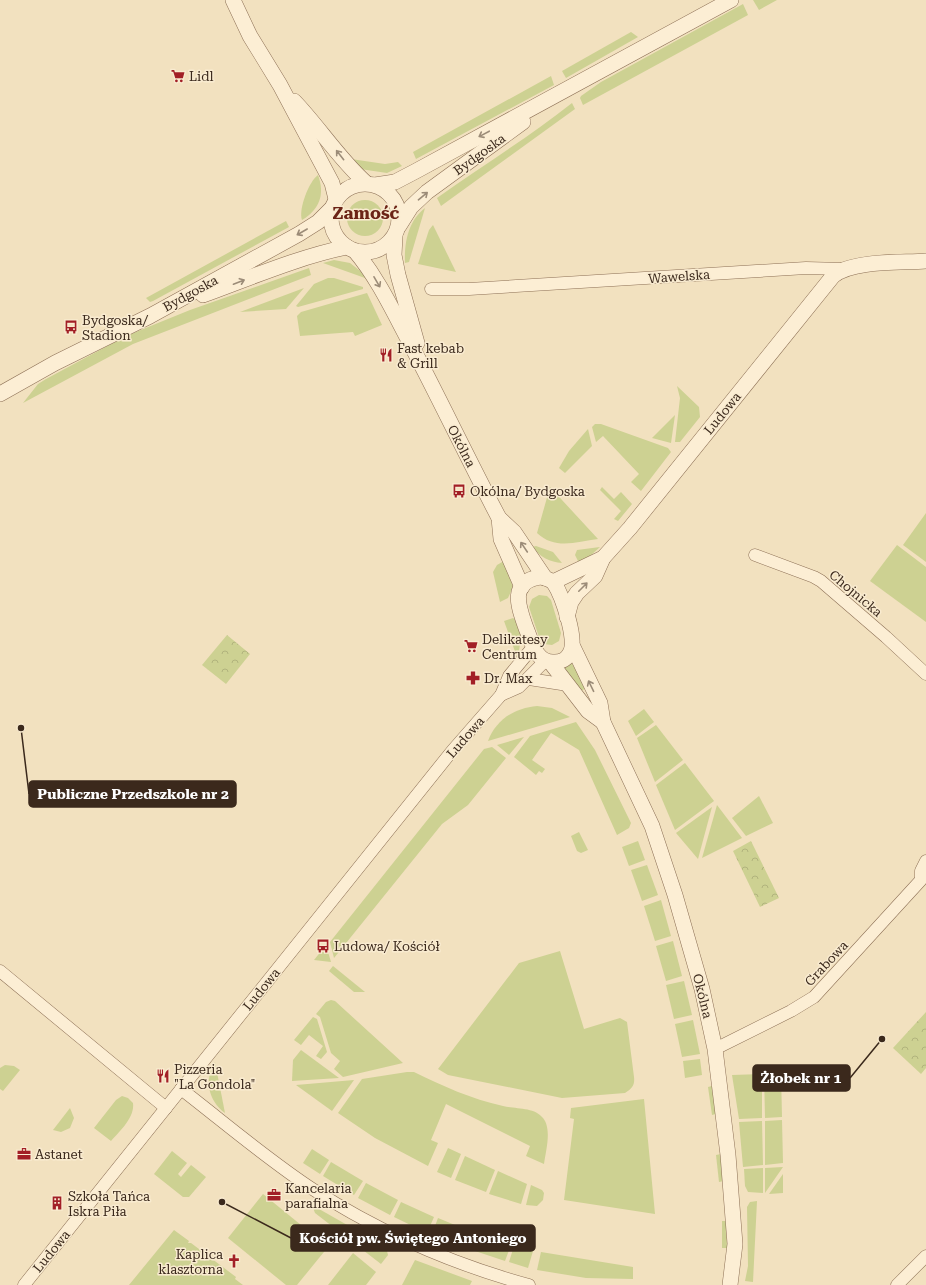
<svg xmlns="http://www.w3.org/2000/svg" width="926" height="1285" viewBox="0 0 926 1285" font-family="'Roboto Serif',serif">
	<style>
		.green { fill: #cdd192 }
		.park { fill: url(#park-crowns) }
		.lines { fill: none; stroke-linecap: round; stroke-linejoin: round }
		.minor-casing { stroke: #8d7056; stroke-width: 13 }
		.tertiary-casing { stroke: #8d7056; stroke-width: 16 }
		.minor { stroke: #fceed4; stroke-width: 12 }
		.tertiary { stroke: #fceed4; stroke-width: 15 }
		.oneway { stroke: #9c8c78 }
		.labels { text-anchor: middle; stroke-width: 3; stroke-linejoin: round; paint-order: stroke }
		.poi-label { font-size: 13px; fill: #3b291c; stroke: #f9ebd0; text-anchor: start }
		.street-label { font-size: 13px; fill: #3b291c; stroke: #f9ebd0 }
		.district-label { font-size: 17px; font-weight: bold; fill: #6c2416; stroke: #f9ebd0 }
		.leader { fill: none; stroke: #3b291c; stroke-width: 1.5 }
		.callout-dot { fill: #3b291c; stroke: #f9ebd0; stroke-width: 1.5 }
		.callout { fill: #3b291c; stroke: #3b291c; stroke-width: 1.5 }
		.callout-label { font-size: 14px; text-anchor: middle; font-weight: bold; fill: #fff }
	</style>
	<defs>
		<pattern id="park-crowns" width="20" height="18" patternUnits="userSpaceOnUse"><rect width="20" height="18" fill="#cdd192"/><path d="M2 6a3 3 0 1 1 6 0M12 15a3 3 0 1 1 6 0" fill="none" stroke="#b1b37d"/></pattern>
	</defs>
	<rect width="100%" height="100%" fill="#f2e1bf"/>
	<!-- green -->
	<g class="green">
		<path d="M753 0H777L759 10Z"/>
		<path d="M743 4 748 15 583 105 580 98 581 96 601 82Z"/>
		<path d="M631 32 638 37 566 78 562 71Z"/>
		<path d="M551 76 554 85 416 159 413 152Z"/>
		<path d="M572 103 575 109 441 206 437 198C482 166 529 137 572 103Z"/>
		<path d="M351 159 385 164 398 162 402 166 387 173 360 169Z"/>
		<path d="M318 175C325 194 320 209 302 220 298 210 309 181 318 175Z"/>
		<circle cx="365" cy="218" r="18"/>
		<path d="M425 208 409 262 405 263C404 243 408 221 425 208Z"/>
		<path d="M286 221 289 227 153 301 150 302 146 298Z"/>
		<path d="M433 225 456 272 418 264 429 230Z"/>
		<path d="M334 260 350 263 368 277 365 278 323 263Z"/>
		<path d="M309 268 311 275 133 344 23 403 38 384 46 379 126 336 190 310Z"/>
		<path d="M328 278H334L363 287V289L298 307 296 306 314 284Z"/>
		<path d="M304 288 286 309 240 312Z"/>
		<path d="M367 293 382 325 355 336 353 332 300 336 297 316 301 312Z"/>
		<path d="M677 386 699 407 700 417 680 442H675L680 398Z"/>
		<path d="M675 415 671 443 652 438Z"/>
		<path d="M595 424H601L668 448 671 452 641 491 631 482 639 474 603 436 596 442 592 427Z"/>
		<path d="M588 429 592 446 565 473 559 468 569 451Z"/>
		<path d="M550 487 598 539C576 542 555 550 537 533Z"/>
		<path d="M602 487 614 499 621 492 632 504 618 521 614 519 621 511 600 490Z"/>
		<path d="M926 513V562L903 545Z"/>
		<path d="M897 545 926 567V622L870 581Z"/>
		<path d="M536 546 553 552 562 563C550 562 540 557 532 547Z"/>
		<path d="M600 547 589 557 579 563 575 555 577 550Z"/>
		<path d="M504 561 513 587 508 598 500 602 493 572 497 565Z"/>
		<path d="M539 595 547 596 551 600 561 633 559 641 552 645 544 644 540 640 529 607 532 599Z"/>
		<path d="M513 618C523 624 521 648 517 657L504 621Z"/>
		<path d="M571 662 586 688 581 691 564 668Z"/>
		<path d="M537 706 552 708 570 717 488 741C496 720 514 708 537 706Z"/>
		<path d="M644 709 654 722 636 736 628 721Z"/>
		<path d="M576 722 595 750 631 823 629 828 617 835 579 750 551 733 532 760 545 769 542 773 539 771 536 775 514 757 530 736Z"/>
		<path d="M656 725 683 760 655 782 637 738Z"/>
		<path d="M524 737 509 755 497 745Z"/>
		<path d="M492 747 506 758 468 805 442 824 334 958 330 942 484 749Z"/>
		<path d="M685 763 714 801 675 830 656 785Z"/>
		<path d="M759 796 773 823 746 836 732 818Z"/>
		<path d="M717 805 742 838 702 858Z"/>
		<path d="M712 807 698 859 676 833Z"/>
		<path d="M579 832 588 850 581 853 577 851 571 836Z"/>
		<path d="M638 841 645 860 629 866 622 847Z"/>
		<path d="M647 865 658 895 642 901 631 870Z"/>
		<path d="M661 900 671 936 655 941 644 906Z"/>
		<path d="M673 941 682 976 666 981 656 946Z"/>
		<path d="M326 945 331 962 314 960Z"/>
		<path d="M560 951 584 1029 620 1018 627 1022 634 1077C635 1085 632 1089 625 1093L562 1098 448 1075 438 1069 519 963Z"/>
		<path d="M333 966 365 992H354L329 971Z"/>
		<path d="M684 981 692 1015 674 1019 666 985Z"/>
		<path d="M331 1000 335 1001 403 1063 343 1077 334 1069 340 1061 331 1053 320 1017 316 1014 326 1002Z"/>
		<path d="M313 1017 317 1019 327 1052 321 1059 316 1056 323 1046 309 1035 301 1045 294 1040Z"/>
		<path d="M693 1020 700 1054 682 1057 675 1024Z"/>
		<path d="M301 1050 339 1078 292 1081 293 1060Z"/>
		<path d="M700 1059 702 1075 685 1078 683 1061Z"/>
		<path d="M215 1062 225 1113C208 1101 204 1079 215 1062Z"/>
		<path d="M5 1065 14 1066 20 1070 3 1091 0 1089V1068Z"/>
		<path d="M407 1072H414C443 1086 471 1099 503 1106 516 1109 535 1107 543 1118 552 1129 546 1150 544 1164L526 1156 530 1146 446 1104 431 1140 438 1143 428 1166 375 1138 338 1113 362 1079Z"/>
		<path d="M781 1073 782 1117 765 1118 764 1074Z"/>
		<path d="M762 1074V1118L739 1119 732 1075Z"/>
		<path d="M354 1080 332 1111 296 1085Z"/>
		<path d="M712 1086 716 1114 712 1115 708 1087Z"/>
		<path d="M122 1096 128 1098 133 1103C135 1117 120 1131 111 1141L94 1128 116 1100Z"/>
		<path d="M644 1099 655 1214 564 1200 574 1119 570 1118 571 1108Z"/>
		<path d="M70 1108 74 1118 70 1128 61 1132 53 1130Z"/>
		<path d="M782 1120 783 1163 765 1165V1121Z"/>
		<path d="M762 1121 763 1165 743 1167 739 1122Z"/>
		<path d="M448 1148 461 1154 451 1178 437 1172Z"/>
		<path d="M312 1149 329 1160 320 1174 303 1163Z"/>
		<path d="M172 1151 187 1163 178 1174 181 1177 191 1165 206 1177 189 1197H183L154 1174Z"/>
		<path d="M721 1154 724 1181 719 1182 716 1155Z"/>
		<path d="M465 1156 495 1170 486 1192 455 1180Z"/>
		<path d="M331 1162 363 1181 354 1195 323 1176Z"/>
		<path d="M783 1167 765 1193V1168Z"/>
		<path d="M763 1168V1193L748 1192 745 1186 744 1169Z"/>
		<path d="M498 1171 527 1184 521 1204 489 1194Z"/>
		<path d="M783 1174V1193L769 1194Z"/>
		<path d="M366 1183 398 1200 390 1215 358 1198Z"/>
		<path d="M531 1185 542 1190 544 1193 543 1200 537 1206 526 1205Z"/>
		<path d="M263 1194 328 1247 297 1285H286L228 1238Z"/>
		<path d="M757 1201 753 1282 745 1281 748 1266 747 1207 750 1202Z"/>
		<path d="M401 1202 434 1217 427 1233 394 1217Z"/>
		<path d="M312 1205 386 1247 388 1255 381 1264 315 1213Z"/>
		<path d="M438 1218 472 1232 465 1248 432 1234Z"/>
		<path d="M722 1221H726L727 1248H722Z"/>
		<path d="M174 1230 189 1241 188 1243H191L236 1277 235 1279 243 1285H129Z"/>
		<path d="M475 1233 511 1245 505 1261 469 1249Z"/>
		<path d="M514 1246 533 1251 528 1268 509 1262Z"/>
		<path d="M541 1252 633 1267V1279L586 1278 537 1270Z"/>
		<path d="M353 1253 376 1272 366 1285H328Z"/>
		<path d="M415 1260 472 1281 470 1285H402Z"/>
	</g>
	<!-- park -->
	<g class="park">
		<path d="M227 635 250 654 226 684 202 665Z"/>
		<path d="M751 841 779 898 760 907 733 851Z"/>
		<path d="M926 1012V1068L921 1074 893 1048Z"/>
	</g>
	<g class="lines">
		<!-- minor casing -->
		<g class="minor-casing">
			<g id="minor">
				<path d="M431 289H469L806 268 843 269"/>
				<path d="M755 555 814 577 821 581 886 637 926 674"/>
				<path d="M529 679 568 685"/>
				<path d="M501 695 519 687 545 661"/>
				<path d="M0 971 166 1108"/>
				<path d="M715 1049 791 1011 814 997 921 880V871L926 861"/>
				<path d="M181 1089C225 1123 268 1160 314 1190 381 1233 452 1264 529 1285"/>
				<path d="M24 1285 452 751 501 695 509 676 533 647"/>
				<path d="M897 1285 926 1256"/>
			</g>
		</g>
		<!-- tertiary casing -->
		<g class="tertiary-casing">
			<g id="tertiary">
				<path d="M233 0 250 36 280 85 332 183 336 199"/>
				<path d="M294 101C319 127 339 159 366 183"/>
				<circle cx="365" cy="218" r="34"/>
				<path d="M375 185 395 182 416 171 731 0"/>
				<path d="M399 226 411 207 427 192 523 122"/>
				<path d="M395 236 394 255 398 275 417 343"/>
				<path d="M355 251C377 277 392 309 408 339 439 398 468 459 499 518L501 539 522 587"/>
				<path d="M203 295C250 278 298 257 347 247"/>
				<path d="M0 394 55 363 150 316 299 234 318 222 332 208"/>
				<path d="M499 518 514 532 545 578"/>
				<path d="M540 577C545 578 550 579 554 583 562 595 578 641 570 653 567 659 561 662 555 662 536 664 532 642 526 628 519 608 508 582 540 577Z"/>
				<path d="M553 582 603 558"/>
				<path d="M567 617 571 602 577 593 595 576 603 558 630 528 833 276C852 260 901 263 926 261"/>
				<path d="M573 647 600 703 603 722 652 826 675 895 702 989 715 1049 728 1155 735 1244 730 1285"/>
				<path d="M551 663 588 711 603 722"/>
			</g>
		</g>
		<!-- minor -->
		<use href="#minor" class="minor"/>
		<!-- tertiary -->
		<use href="#tertiary" class="tertiary"/>
	</g>
	<!-- one-way arrows -->
	<defs><path id="oneway-shaft" d="M-6 0H5M1.5-3L5.5 0L1.5 3" fill="none" stroke-width="1.6" stroke-linecap="round" stroke-linejoin="round"/></defs>
	<g class="oneway">
		<use href="#oneway-shaft" transform="translate(484 134) rotate(152)"/>
		<use href="#oneway-shaft" transform="translate(340 155) rotate(-128)"/>
		<use href="#oneway-shaft" transform="translate(423 196) rotate(-40)"/>
		<use href="#oneway-shaft" transform="translate(302 232) rotate(150)"/>
		<use href="#oneway-shaft" transform="translate(239 282) rotate(-21)"/>
		<use href="#oneway-shaft" transform="translate(377 282) rotate(60)"/>
		<use href="#oneway-shaft" transform="translate(524 547) rotate(-124)"/>
		<use href="#oneway-shaft" transform="translate(583 587) rotate(-45)"/>
		<use href="#oneway-shaft" transform="translate(591 686) rotate(-116)"/>
	</g>
	<!-- icons -->
	<defs>
		<g id="supermarket-bare" transform="scale(1.08)"><path d="M-6-5.5h2.5l.6 2H6L4.5 2H-2.5L-4.4-4H-6ZM-1.5 3.2a1.3 1.3 0 1 0 .1 0ZM3 3.2a1.3 1.3 0 1 0 .1 0Z" fill="#a21f26" stroke="#f9ebd0" stroke-width="2.5" paint-order="stroke"/></g>
		<g id="bus-bare" transform="scale(1.08)"><path d="M-5-6H5V4H4V6H2V4H-2V6H-4V4H-5ZM-3.5-4V0h7V-4ZM-3.5 1.2v1.5H-2V1.2ZM2 1.2v1.5H3.5V1.2Z" fill="#a21f26" stroke="#f9ebd0" stroke-width="2.5" paint-order="stroke"/></g>
		<g id="restaurant-bare" transform="scale(1.08)"><path d="M-5-6h1v4h1v-4h1v4h1v-4h1v5L-1.5 .5V6h-2V.5L-5-1ZM5-6V6H3V1.5H1.5Q1.5-4 5-6Z" fill="#a21f26" stroke="#f9ebd0" stroke-width="2.5" paint-order="stroke"/></g>
		<g id="pharmacy-bare" transform="scale(1.08)"><path d="M-2-6h4v4h4v4h-4v4h-4v-4h-4v-4h4Z" fill="#a21f26" stroke="#f9ebd0" stroke-width="2.5" paint-order="stroke"/></g>
		<g id="office-bare" transform="scale(1.08)"><path d="M-6-3h4V-5.5h4V-3h4V5H-6ZM-1-4.5V-3h2v-1.5ZM-6 0V1H6V0Z" fill="#a21f26" stroke="#f9ebd0" stroke-width="2.5" paint-order="stroke"/></g>
		<g id="building-bare" transform="scale(1.08)"><path d="M-4-6H4V6H1V3H-1V6H-4ZM-2.5-4.3h1.7v1.8h-1.7ZM.8-4.3h1.7v1.8H.8ZM-2.5-1h1.7V.8h-1.7ZM.8-1h1.7V.8H.8Z" fill="#a21f26" stroke="#f9ebd0" stroke-width="2.5" paint-order="stroke"/></g>
		<g id="church-bare" transform="scale(1.08)"><path d="M-1.2-6h2.4v3.5h3.3v2.4h-3.3V6h-2.4V-.1h-3.3v-2.4h3.3Z" fill="#a21f26" stroke="#f9ebd0" stroke-width="2.5" paint-order="stroke"/></g>
	</defs>
	<g fill-rule="evenodd">
		<use href="#supermarket-bare" x="178" y="76"/>
		<use href="#bus-bare" x="71" y="327"/>
		<use href="#restaurant-bare" x="386" y="355"/>
		<use href="#bus-bare" x="459" y="491"/>
		<use href="#supermarket-bare" x="471" y="646"/>
		<use href="#pharmacy-bare" x="473" y="678"/>
		<use href="#bus-bare" x="323" y="946"/>
		<use href="#restaurant-bare" x="163" y="1076"/>
		<use href="#office-bare" x="24" y="1154"/>
		<use href="#office-bare" x="274" y="1195"/>
		<use href="#building-bare" x="57" y="1203"/>
		<use href="#church-bare" x="234" y="1261"/>
	</g>
	<g class="labels">
		<!-- poi labels -->
		<g class="poi-label">
			<text x="189" y="81">Lidl</text>
			<text x="82" y="325">Bydgoska/<tspan x="82" dy="15">Stadion</tspan></text>
			<text x="397" y="353">Fast kebab<tspan x="397" dy="15">&amp; Grill</tspan></text>
			<text x="470" y="496">Okólna/ Bydgoska</text>
			<text x="482" y="644">Delikatesy<tspan x="482" dy="15">Centrum</tspan></text>
			<text x="484" y="683">Dr. Max</text>
			<text x="334" y="951">Ludowa/ Kościół</text>
			<text x="174" y="1074">Pizzeria<tspan x="174" dy="15">"La Gondola"</tspan></text>
			<text x="35" y="1159">Astanet</text>
			<text x="285" y="1193">Kancelaria<tspan x="285" dy="15">parafialna</tspan></text>
			<text x="68" y="1201">Szkoła Tańca<tspan x="68" dy="15">Iskra Piła</tspan></text>
			<text x="223" y="1259" text-anchor="end">Kaplica<tspan x="223" dy="15">klasztorna</tspan></text>
		</g>
		<!-- street labels -->
		<g class="street-label">
			<text transform="translate(479 154) rotate(-36)" y="5">Bydgoska</text>
			<text transform="translate(679 276) rotate(-4)" y="5">Wawelska</text>
			<text transform="translate(190 293) rotate(-29)" y="5">Bydgoska</text>
			<text transform="translate(722 413) rotate(-51)" y="5">Ludowa</text>
			<text transform="translate(462 446) rotate(63)" y="5">Okólna</text>
			<text transform="translate(856 593) rotate(40)" y="5">Chojnicka</text>
			<text transform="translate(465 737) rotate(-49)" y="5">Ludowa</text>
			<text transform="translate(826 963) rotate(-47)" y="5">Grabowa</text>
			<text transform="translate(261 989) rotate(-51)" y="5">Ludowa</text>
			<text transform="translate(703 996) rotate(76)" y="5">Okólna</text>
			<text transform="translate(51 1251) rotate(-51)" y="5">Ludowa</text>
		</g>
		<!-- district labels -->
		<g class="district-label">
			<text x="366" y="219">Zamość</text>
		</g>
	</g>
	<!-- callouts -->
	<path class="leader" d="M21 728L29 794M882 1039L850 1078M222 1202L291 1238"/>
	<g class="callout-dot">
		<circle cx="21" cy="728" r="4"/>
		<circle cx="882" cy="1039" r="4"/>
		<circle cx="222" cy="1202" r="4"/>
	</g>
	<g class="callout">
		<rect x="29" y="781" width="207" height="26" rx="4"/>
		<rect x="753" y="1065" width="97" height="26" rx="4"/>
		<rect x="291" y="1225" width="244" height="26" rx="4"/>
	</g>
	<g class="callout-label">
		<text x="133" y="799">Publiczne Przedszkole nr 2</text>
		<text x="801" y="1083">Żłobek nr 1</text>
		<text x="413" y="1243">Kościół pw. Świętego Antoniego</text>
	</g>
</svg>
